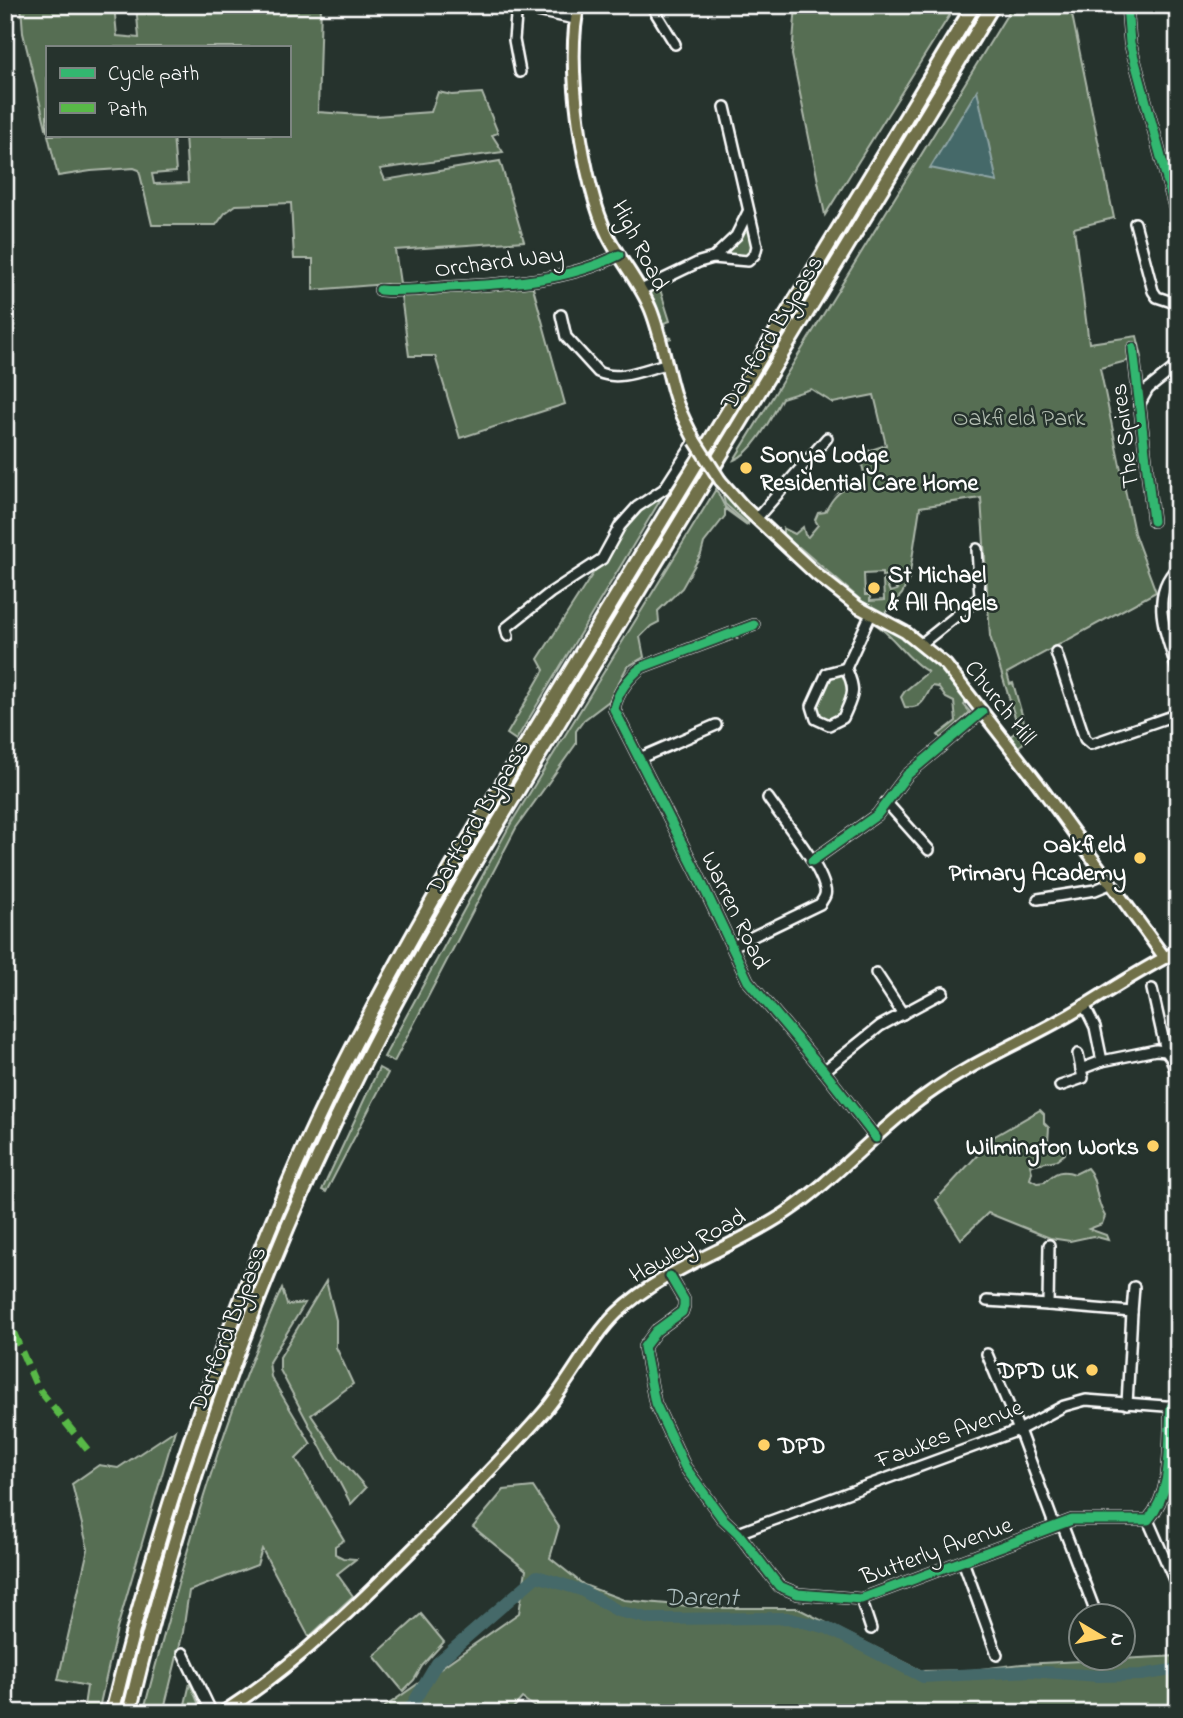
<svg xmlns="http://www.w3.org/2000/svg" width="1183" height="1718" viewBox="0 0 1183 1718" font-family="'Indie Flower',sans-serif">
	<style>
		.green { fill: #576e53; stroke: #abb6a9; stroke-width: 2; fill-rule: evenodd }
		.water { fill: #456969; stroke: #8fa5a5; stroke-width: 2 }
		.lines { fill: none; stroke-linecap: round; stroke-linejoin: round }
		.river { stroke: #456969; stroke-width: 12 }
		.minor-casing { stroke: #fff; stroke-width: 14 }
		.major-casing { stroke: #fff; stroke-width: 16 }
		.highway-casing { stroke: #fff; stroke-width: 18 }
		.minor { stroke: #26332d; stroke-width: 9 }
		.major { stroke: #70704a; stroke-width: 10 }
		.highway { stroke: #70704a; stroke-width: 12 }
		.major-bridge-casing { stroke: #fff; stroke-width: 16; stroke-linecap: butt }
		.major-bridge { stroke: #70704a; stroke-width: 10 }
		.quiet { stroke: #58b947; stroke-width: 7; stroke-dasharray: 14 7; stroke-linecap: butt }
		.cycleway-casing { stroke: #26332d; stroke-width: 13 }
		.cycleway { stroke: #33b770; stroke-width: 9 }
		.poi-dot { fill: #ffd166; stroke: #26332d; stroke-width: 2.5 }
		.labels { text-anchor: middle; stroke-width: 5; stroke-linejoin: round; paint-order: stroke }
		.street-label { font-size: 24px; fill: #fff; stroke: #26332d }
		.park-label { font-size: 24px; fill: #b3beb2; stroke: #26332d }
		.poi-label { font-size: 24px; font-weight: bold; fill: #fff; stroke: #26332d; text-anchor: start }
		.water-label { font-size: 26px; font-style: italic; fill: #abbcbc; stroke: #26332d }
	</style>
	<rect width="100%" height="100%" fill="#26332d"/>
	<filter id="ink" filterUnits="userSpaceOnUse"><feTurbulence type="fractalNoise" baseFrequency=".0143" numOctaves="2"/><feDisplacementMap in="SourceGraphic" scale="14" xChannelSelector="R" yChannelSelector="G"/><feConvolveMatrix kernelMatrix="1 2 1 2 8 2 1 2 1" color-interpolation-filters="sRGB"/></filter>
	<g filter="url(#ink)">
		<!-- green -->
		<g class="green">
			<path d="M21 5H114L117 36 139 38 136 5H321L318 112 375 116 431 112 438 92 452 95 482 93 498 133 492 135 503 152 380 169 385 180 500 161 524 241 395 250 401 290 386 284 313 290V259H294L291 203 236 205 225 213 216 225H152L139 170 134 168 91 171 58 176 48 135H173L176 172 152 174 154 184 188 183 185 135H289V47H47V132L23 33Z"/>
			<path d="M796 5H956L825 215 792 55Z"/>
			<path d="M1013 5H1070L1114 218 1074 228 1089 343 1137 336 1142 357 1100 368 1134 533 1156 592 1007 673 1010 684 1013 683 1029 739 1018 747 1009 737 1019 730 990 636 981 498 920 507 909 579 902 594 884 614 863 602 799 547 794 546 783 537V528L795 534 803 527 805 535 808 537 818 525 815 520 818 513 825 512C830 503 835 494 845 489 855 485 857 488 866 480L859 454 886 445 874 395 833 403 811 389 782 398C772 416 754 453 734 460ZM882 573V576L888 575 897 590 890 592 885 580H883L884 600 870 601V595H865L864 574Z"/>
			<path d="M747 227 750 228 755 245 750 257 729 255V248Z"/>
			<path d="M532 284 565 404 460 438 435 356H409L401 296Z"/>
			<path d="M659 286 670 321 664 323 668 337 672 338 668 339 651 295 652 291Z"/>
			<path d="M667 489 516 740 507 734 544 670 538 659 599 564 614 548 630 517Z"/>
			<path d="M716 489 725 507 747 525 725 509V516L704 543 701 554 682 588 658 611 659 622 651 626 640 637 644 657 627 667 609 701 584 720 576 731V744L516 828 394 1062 384 1057 510 825Z"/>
			<path d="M722 491 749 519 748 524 725 504Z"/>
			<path d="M875 624C904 629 950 677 967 701L964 705 970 712 942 739 938 735 956 721 954 702 946 698 938 687 932 686C924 699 923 709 905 707L901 697 905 691 928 672C907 660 895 637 875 624Z"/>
			<path d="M839 672 847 677 851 690 840 718 831 722 818 715 815 704 828 675Z"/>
			<path d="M379 1068 388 1073 326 1192 322 1190Z"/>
			<path d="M1040 1110 1044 1114V1123L1049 1128 1048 1142 1066 1146 1065 1154 1057 1160 1030 1165 1032 1172 1030 1179 1037 1183 1045 1182C1055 1172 1062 1169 1075 1174L1087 1168C1098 1179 1094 1199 1105 1216L1102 1224 1089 1229 1106 1235 1108 1240 1093 1236 1070 1241 1050 1238 988 1213 961 1239 936 1200 995 1136Z"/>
			<path d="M326 1281 336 1320V1347L353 1384 311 1415 340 1458 366 1488 351 1504 280 1370V1357Z"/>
			<path d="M282 1288 287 1305 305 1303 269 1362 271 1377 311 1444 296 1459 344 1540 335 1546V1554L343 1558 356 1559 337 1574 353 1596 309 1637 262 1549 257 1565 189 1591 183 1632 163 1713H143C181 1569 220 1424 282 1288Z"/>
			<path d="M175 1430 117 1629 98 1713H83L87 1686 58 1680 88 1549 72 1484 99 1465 118 1468Z"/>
			<path d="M533 1487 559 1527 550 1558 584 1585 624 1600 711 1608H797L922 1671 972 1670 1022 1664 1178 1656V1713H543L522 1698 509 1713H443L438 1708 433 1713H376L519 1613 526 1570 473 1527 504 1490Z"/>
			<path d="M421 1614 444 1642 422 1666 414 1680 403 1691 374 1656Z"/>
			<path d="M190 1683 202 1712V1713H183Z"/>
		</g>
		<!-- water -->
		<path class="water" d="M977 90 997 182 930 168Z"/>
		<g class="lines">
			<!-- river -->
			<path class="river" d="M405 1713 409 1710 437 1663 537 1576 581 1590 618 1611 651 1619 787 1618 827 1628 923 1677 1030 1671 1099 1676 1141 1675 1178 1669"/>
			<!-- minor casing -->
			<g class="minor-casing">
				<g id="minor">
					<path d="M508 5 575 19"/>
					<path d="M651 5 675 44"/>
					<path d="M1127 5 1130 43 1178 220"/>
					<path d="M513 6 516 16 514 40 520 72"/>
					<path d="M1135 223 1153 291 1157 297 1178 304"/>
					<path d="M713 258 748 261 755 254 757 246 725 107"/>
					<path d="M643 289 699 262 713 258 736 236 748 212"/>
					<path d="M380 290C404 292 427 289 450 287 507 284 568 281 619 255"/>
					<path d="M561 315 566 337 598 372C619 382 645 369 666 364"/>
					<path d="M1133 348 1153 521"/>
					<path d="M1139 405 1148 389 1178 365"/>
					<path d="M756 519 827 438"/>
					<path d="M1178 567C1147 597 1168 637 1178 673"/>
					<path d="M754 625 642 667C629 677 617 693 614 709L698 875 748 981 824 1071 876 1138"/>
					<path d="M508 636 506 628 550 593 602 559 620 526 637 507 664 489 695 441"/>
					<path d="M921 644 980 597 977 549"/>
					<path d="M1056 652 1085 739 1091 744 1178 714"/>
					<path d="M846 668C857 692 853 695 843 718L829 725 816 719 812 706 827 673Z"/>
					<path d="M846 668 871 614"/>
					<path d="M640 758 716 725"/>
					<path d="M886 802 929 850"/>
					<path d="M812 861 877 815 907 775 982 712"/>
					<path d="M1038 899 1095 890 1112 883"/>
					<path d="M733 946 820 904C823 899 827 895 825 889 820 864 783 820 768 798"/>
					<path d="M876 973 903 1014"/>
					<path d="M1152 989 1166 1051 1171 1058 1178 1080"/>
					<path d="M1084 1005 1095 1027 1102 1061 1156 1050 1166 1051"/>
					<path d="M1078 1054 1081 1069 1102 1061"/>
					<path d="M824 1071 880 1026 943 992"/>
					<path d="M1060 1086 1083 1078 1081 1069"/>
					<path d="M1049 1245 1048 1305 1132 1312 1127 1404"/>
					<path d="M670 1276 684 1300V1306L682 1312 656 1331 644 1347 655 1403 685 1467 722 1518 738 1533 779 1586 798 1594 861 1599 1072 1520H1148C1174 1491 1168 1444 1171 1407"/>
					<path d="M987 1301 1048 1305"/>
					<path d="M1132 1312 1134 1287"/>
					<path d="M987 1354 1019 1430 1055 1527"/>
					<path d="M1148 1520 1178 1589"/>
					<path d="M1062 1524 1097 1616"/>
					<path d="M738 1533 1019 1430 1064 1406 1086 1400 1178 1407"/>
					<path d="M963 1561 997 1655"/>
					<path d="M861 1599 871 1629"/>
					<path d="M183 1653 212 1713"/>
				</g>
			</g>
			<!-- major casing -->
			<g class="major-casing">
				<g id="major">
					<path d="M579 5C564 59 583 186 608 236 621 262 640 283 651 310 662 338 666 368 675 397 680 413 688 427 695 441"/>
					<path d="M720 480 743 506 816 574 858 607 905 632 946 665 1037 782 1165 958"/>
					<path d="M222 1713C296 1665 357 1605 419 1543 461 1500 504 1458 543 1413 569 1383 590 1339 617 1313 665 1267 733 1249 787 1212 837 1178 876 1131 925 1096 970 1063 1023 1042 1071 1014 1106 993 1141 969 1178 951"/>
				</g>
			</g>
			<!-- highway casing -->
			<g class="highway-casing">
				<g id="highway">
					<path d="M112 1713C156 1530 215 1354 289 1182 336 1073 393 969 452 867L974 5"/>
					<path d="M129 1713C182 1492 257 1276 359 1073 397 997 438 924 481 851L993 5"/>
				</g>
			</g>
			<!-- minor -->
			<use href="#minor" class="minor"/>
			<!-- major -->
			<use href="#major" class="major"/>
			<!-- highway -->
			<use href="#highway" class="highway"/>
			<!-- major-bridge casing -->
			<g class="major-bridge-casing">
				<path id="major-bridge" d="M695 441 720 480"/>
			</g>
			<!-- major-bridge -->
			<use href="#major-bridge" class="major-bridge"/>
			<!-- quiet -->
			<path class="quiet" d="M5 1313 37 1387 91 1454"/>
			<!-- cycleway casing -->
			<g class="cycleway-casing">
				<g id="cycleway">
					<path d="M1127 5 1130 43 1178 220"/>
					<path d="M380 290C404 292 427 289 450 287 507 284 568 281 619 255"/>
					<path d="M1133 348 1153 521"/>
					<path d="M754 625 642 667C629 677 617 693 614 709L698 875 748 981 824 1071 876 1138"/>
					<path d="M812 861 877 815 907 775 982 712"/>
					<path d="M670 1276 684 1300V1306L682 1312 656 1331 644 1347 655 1403 685 1467 722 1518 738 1533 779 1586 798 1594 861 1599 1072 1520H1148C1174 1491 1168 1444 1171 1407"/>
				</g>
			</g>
			<!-- cycleway -->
			<use href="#cycleway" class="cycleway"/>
		</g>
	</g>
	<!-- markers -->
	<g class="poi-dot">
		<circle cx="746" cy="468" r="7"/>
		<circle cx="874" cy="588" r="7"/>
		<circle cx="1140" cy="858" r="7"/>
		<circle cx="1153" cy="1146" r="7"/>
		<circle cx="1092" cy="1370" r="7"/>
		<circle cx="764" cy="1445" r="7"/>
	</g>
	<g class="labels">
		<!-- street labels -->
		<g class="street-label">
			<text transform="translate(641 245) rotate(63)" y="8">High Road</text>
			<text transform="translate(499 261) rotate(-7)" y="8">Orchard Way</text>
			<text transform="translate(771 332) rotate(-59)" y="8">Dartford Bypass</text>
			<text transform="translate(1124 436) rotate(-97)" y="8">The Spires</text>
			<text transform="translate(1001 702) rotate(52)" y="8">Church Hill</text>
			<text transform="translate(477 817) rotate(-59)" y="8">Dartford Bypass</text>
			<text transform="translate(736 910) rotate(64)" y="8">Warren Road</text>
			<text transform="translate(687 1245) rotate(-29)" y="8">Hawley Road</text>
			<text transform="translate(227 1329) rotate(-69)" y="8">Dartford Bypass</text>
			<text transform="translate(949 1433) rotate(-21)" y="8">Fawkes Avenue</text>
			<text transform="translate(936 1550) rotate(-20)" y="8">Butterly Avenue</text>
		</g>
		<!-- park labels -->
		<g class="park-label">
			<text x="1019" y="425">Oakfield Park</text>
		</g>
		<!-- poi labels -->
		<g class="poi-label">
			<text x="760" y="462">Sonya Lodge<tspan x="760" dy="28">Residential Care Home</tspan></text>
			<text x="888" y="582">St Michael<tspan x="888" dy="28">&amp; All Angels</tspan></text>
			<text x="1126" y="852" text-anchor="end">Oakfield<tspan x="1126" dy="28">Primary Academy</tspan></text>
			<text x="1139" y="1154" text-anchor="end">Wilmington Works</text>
			<text x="1078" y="1378" text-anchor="end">DPD UK</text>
			<text x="778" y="1453">DPD</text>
		</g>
		<!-- water labels -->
		<g class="water-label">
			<text x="701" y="1605">Darent</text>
		</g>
	</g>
	<!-- margin -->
	<rect width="1183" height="1718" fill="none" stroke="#26332d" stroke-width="28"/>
	<rect x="14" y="14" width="1155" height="1690" fill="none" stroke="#fff" stroke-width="2.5" filter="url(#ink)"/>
	<!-- legend -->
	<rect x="46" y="46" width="245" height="91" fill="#26332d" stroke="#7d8581" stroke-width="2"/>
	<rect x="60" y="68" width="35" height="10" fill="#33b770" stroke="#7d8581" stroke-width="2"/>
	<text x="108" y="80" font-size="21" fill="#ffffff">Cycle path</text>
	<rect x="60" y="103" width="35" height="10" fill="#58b947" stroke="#7d8581" stroke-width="2"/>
	<text x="108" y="116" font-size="21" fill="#ffffff">Path</text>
	<!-- north arrow -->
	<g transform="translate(1102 1637) rotate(100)"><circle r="33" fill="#26332d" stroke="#7d8581" stroke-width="2"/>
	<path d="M0-5L12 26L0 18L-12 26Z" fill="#ffd166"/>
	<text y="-10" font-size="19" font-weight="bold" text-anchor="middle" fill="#ffffff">N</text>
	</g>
</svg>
